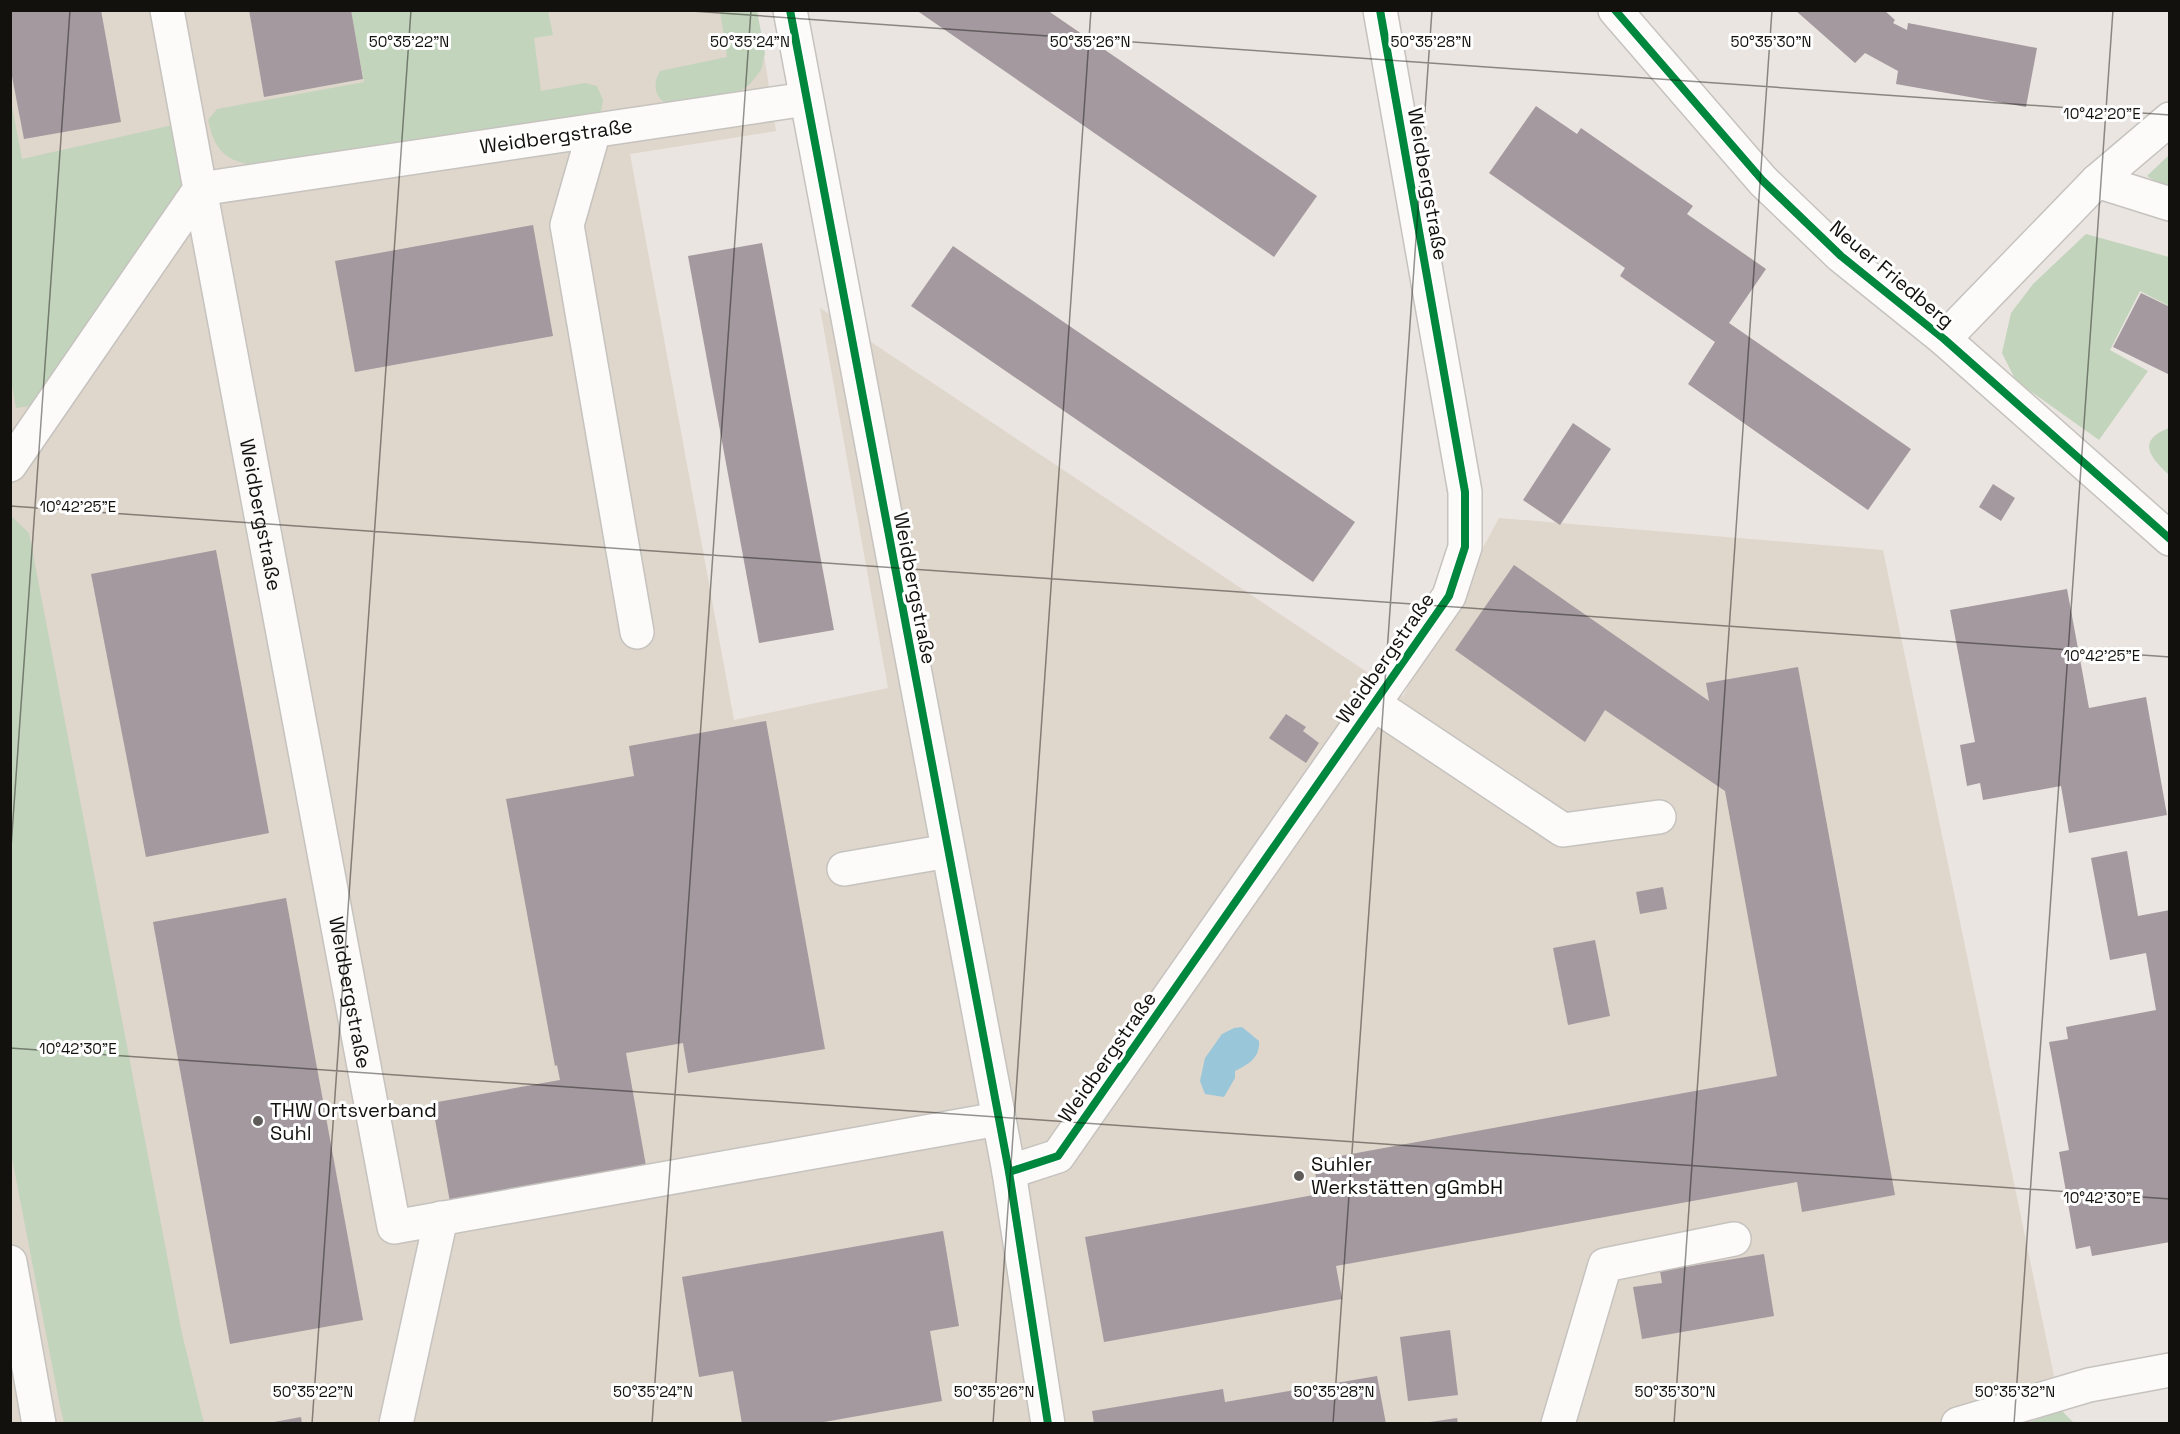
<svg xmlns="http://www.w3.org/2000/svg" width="2180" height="1434" viewBox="0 0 2180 1434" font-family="'Space Grotesk',sans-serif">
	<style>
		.built { fill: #dfd6cc }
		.green { fill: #c2d4bc }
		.water { fill: #9ac6da }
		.building { fill: #a3999f }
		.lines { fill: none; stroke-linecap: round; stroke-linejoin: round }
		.minor-casing { stroke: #c6c3bf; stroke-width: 36 }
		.minor { stroke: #fcfbfa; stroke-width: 33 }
		.cycleway-casing { stroke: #fff; stroke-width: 11 }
		.cycleway { stroke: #00873e; stroke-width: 8 }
		.ticks { fill: none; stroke: #13110e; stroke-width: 1.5; stroke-opacity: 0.45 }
		.poi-dot { fill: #5e5b58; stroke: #fff; stroke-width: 2 }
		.labels { text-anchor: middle; stroke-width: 6; stroke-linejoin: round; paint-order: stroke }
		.street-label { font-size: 20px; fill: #13110e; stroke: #fff }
		.poi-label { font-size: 20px; fill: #13110e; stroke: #fff; text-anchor: start }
		.ticks-label { font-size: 15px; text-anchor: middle; fill: #13110e; stroke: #fff; stroke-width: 6; stroke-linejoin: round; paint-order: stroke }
	</style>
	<rect width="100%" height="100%" fill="#eae5e0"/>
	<!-- built -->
	<path class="built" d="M10 11H757L776 131 630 154 734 720 888 688 820 308 1403 696 1499 518 1883 550 2061 1410 2026 1424 11 1423Z"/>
	<!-- green -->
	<g class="green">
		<path d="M351 11H548L553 35 534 38 541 91 585 83 597 86 603 100 600 117 257 166C225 161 215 151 208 120L217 109 364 82Z"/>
		<path d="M720 11H757L765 53 761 70 750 84 739 92 665 103C654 95 653 83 660 71L727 57Z"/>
		<path d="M10 96 22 159 173 125 182 184 38 405 16 408 10 375Z"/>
		<path d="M2169 155V187L2156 182 2147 176Z"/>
		<path d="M2086 234 2169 257V306L2140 291 2110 350 2148 371 2099 440 2016 381 2002 353 2011 313 2033 284Z"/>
		<path d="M2169 428H2170L2169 475C2151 458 2135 441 2169 428Z"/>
		<path d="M11 516 29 533 182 1334 204 1423H64L60 1406 11 1153Z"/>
		<path d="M2061 1410 2074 1423 2026 1424Z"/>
	</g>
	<!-- water -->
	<path class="water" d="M1242 1027 1259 1041C1260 1058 1249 1064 1235 1071V1078L1224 1097 1205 1094 1200 1081 1205 1058 1222 1034 1234 1028Z"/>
	<!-- building -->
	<g class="building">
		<path d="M10 10H101L121 122 24 139 10 66Z"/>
		<path d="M249 10H351L363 79 264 97Z"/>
		<path d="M916 10H1047L1317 196 1274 257Z"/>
		<path d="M1795 10H1884L1895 20 1893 23 1907 30 1908 23 2037 48 2026 107 1896 84 1898 71 1865 53 1855 63Z"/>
		<path d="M1536 106 1577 134 1581 128 1693 206 1687 214 1766 269 1729 323 1911 449 1868 510 1688 384 1715 342 1620 276 1625 268 1489 173Z"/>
		<path d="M533 225 553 336 355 372 335 261Z"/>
		<path d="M762 243 834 630 759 643 688 256Z"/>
		<path d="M953 246 1355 522 1313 582 911 306Z"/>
		<path d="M2141 293 2170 307V375L2113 347Z"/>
		<path d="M1573 423 1611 449 1560 525 1523 500Z"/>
		<path d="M1993 484 2015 498 2001 521 1979 507Z"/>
		<path d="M216 550 269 833 146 857 91 574Z"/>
		<path d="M1514 565 1709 701 1706 683 1798 667 1895 1195 1802 1212 1797 1182 1336 1266 1342 1299 1104 1342 1085 1237 1319 1194 1313 1161 1777 1076 1725 791 1605 710 1585 742 1455 650Z"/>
		<path d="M2067 589 2089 708 2146 697 2167 815 2069 833 2061 786 1983 800 1980 783 1967 786 1960 745 1975 742 1950 610Z"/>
		<path d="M1286 714 1306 727 1303 731 1319 743 1306 763 1269 738Z"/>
		<path d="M766 721 825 1049 688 1073 683 1043 626 1053 646 1166 450 1202 432 1103 560 1080 557 1065 555 1066 506 799 634 776 629 746Z"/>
		<path d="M2127 851 2138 916 2170 910V1242L2092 1256 2090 1246 2076 1249 2059 1152 2069 1150 2049 1042 2068 1039 2066 1027 2156 1010 2146 953 2110 960 2091 858Z"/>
		<path d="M1663 887 1667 909 1640 914 1636 892Z"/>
		<path d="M286 898 363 1320 230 1344 153 922Z"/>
		<path d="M1595 940 1610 1016 1568 1025 1553 948Z"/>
		<path d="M943 1231 959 1326 930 1331 942 1401 813 1424H742L733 1371 699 1377 682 1277Z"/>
		<path d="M1764 1254 1774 1316 1642 1339 1633 1287 1662 1283 1660 1271Z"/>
		<path d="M1450 1330 1458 1395 1408 1401 1400 1337Z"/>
		<path d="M1377 1376 1386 1424H1094L1092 1411 1223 1389 1225 1402Z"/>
		<path d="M301 1417 302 1424H274V1422Z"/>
		<path d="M1457 1418 1458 1424H1431L1430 1422Z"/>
	</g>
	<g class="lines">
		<!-- minor casing -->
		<g class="minor-casing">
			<g id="minor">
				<path d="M790 10 1009 1172 1048 1424"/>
				<path d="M1615 10 1763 181 1841 256 1944 339 2170 539"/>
				<path id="s1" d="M806 99 200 189 394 1227 998 1119"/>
				<path d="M594 131 567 225 637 632"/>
				<path d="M2097 181 2170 204"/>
				<path d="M1944 339 2097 181 2170 119"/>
				<path d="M10 465 200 189 167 10"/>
				<path d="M1374 704 1563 830 1659 817"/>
				<path d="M844 869 948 851"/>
				<path d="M1009 1172 1058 1156 1449 596 1465 547V492L1380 10"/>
				<path d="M10 1262 39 1424"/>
				<path d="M396 1424 441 1218"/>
				<path d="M1558 1424 1605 1265 1734 1239"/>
				<path d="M1958 1424 2089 1385 2170 1370"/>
			</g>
		</g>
		<!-- minor -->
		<use href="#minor" class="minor"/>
		<!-- cycleway casing -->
		<g class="cycleway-casing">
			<g id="cycleway">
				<path d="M790 10 1009 1172 1048 1424"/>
				<path d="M1615 10 1763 181 1841 256 1944 339 2170 539"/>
				<path d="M1009 1172 1058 1156 1449 596 1465 547V492L1380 10"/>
			</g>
		</g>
		<!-- cycleway -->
		<use href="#cycleway" class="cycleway"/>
	</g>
	<!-- ticks -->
	<path class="ticks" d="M677 10 2170 115M10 506 2170 657M10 862 70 10M10 1048 2170 1199M312 1424 411 10M652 1424 751 10M993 1424 1091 10M1333 1424 1432 10M1674 1424 1772 10M2014 1424 2113 10"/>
	<!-- markers -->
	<g class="poi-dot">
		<circle cx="258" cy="1121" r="6"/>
		<circle cx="1299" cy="1176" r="6"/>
	</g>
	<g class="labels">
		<!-- street labels -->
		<g class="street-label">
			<text transform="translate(556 136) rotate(-8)" y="7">Weidbergstraße</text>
			<text transform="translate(1428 184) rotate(80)" y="7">Weidbergstraße</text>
			<text transform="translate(1892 274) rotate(40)" y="7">Neuer Friedberg</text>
			<text dy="7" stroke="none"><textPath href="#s1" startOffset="944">Weidbergstraße</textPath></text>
			<text transform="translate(915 588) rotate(79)" y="7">Weidbergstraße</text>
			<text transform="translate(1385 658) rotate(-55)" y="7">Weidbergstraße</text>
			<text dy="7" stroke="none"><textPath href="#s1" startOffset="1430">Weidbergstraße</textPath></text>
			<text transform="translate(1107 1057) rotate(-55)" y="7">Weidbergstraße</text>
		</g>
		<!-- poi labels -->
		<g class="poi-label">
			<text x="270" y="1117">THW Ortsverband<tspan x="270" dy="23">Suhl</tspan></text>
			<text x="1311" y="1171">Suhler<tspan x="1311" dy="23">Werkstätten gGmbH</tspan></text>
		</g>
	</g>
	<g class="ticks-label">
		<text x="409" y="47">50°35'22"N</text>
		<text x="750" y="47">50°35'24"N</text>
		<text x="1090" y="47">50°35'26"N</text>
		<text x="1431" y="47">50°35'28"N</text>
		<text x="1771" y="47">50°35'30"N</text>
		<text x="2102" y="119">10°42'20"E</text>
		<text x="78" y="512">10°42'25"E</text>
		<text x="2102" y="661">10°42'25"E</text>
		<text x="78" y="1054">10°42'30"E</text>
		<text x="2102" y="1203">10°42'30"E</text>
		<text x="313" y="1397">50°35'22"N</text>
		<text x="653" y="1397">50°35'24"N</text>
		<text x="994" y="1397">50°35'26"N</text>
		<text x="1334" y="1397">50°35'28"N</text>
		<text x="1675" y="1397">50°35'30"N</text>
		<text x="2015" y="1397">50°35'32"N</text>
	</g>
	<!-- border -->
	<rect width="2180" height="1434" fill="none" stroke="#13110e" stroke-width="24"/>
</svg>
